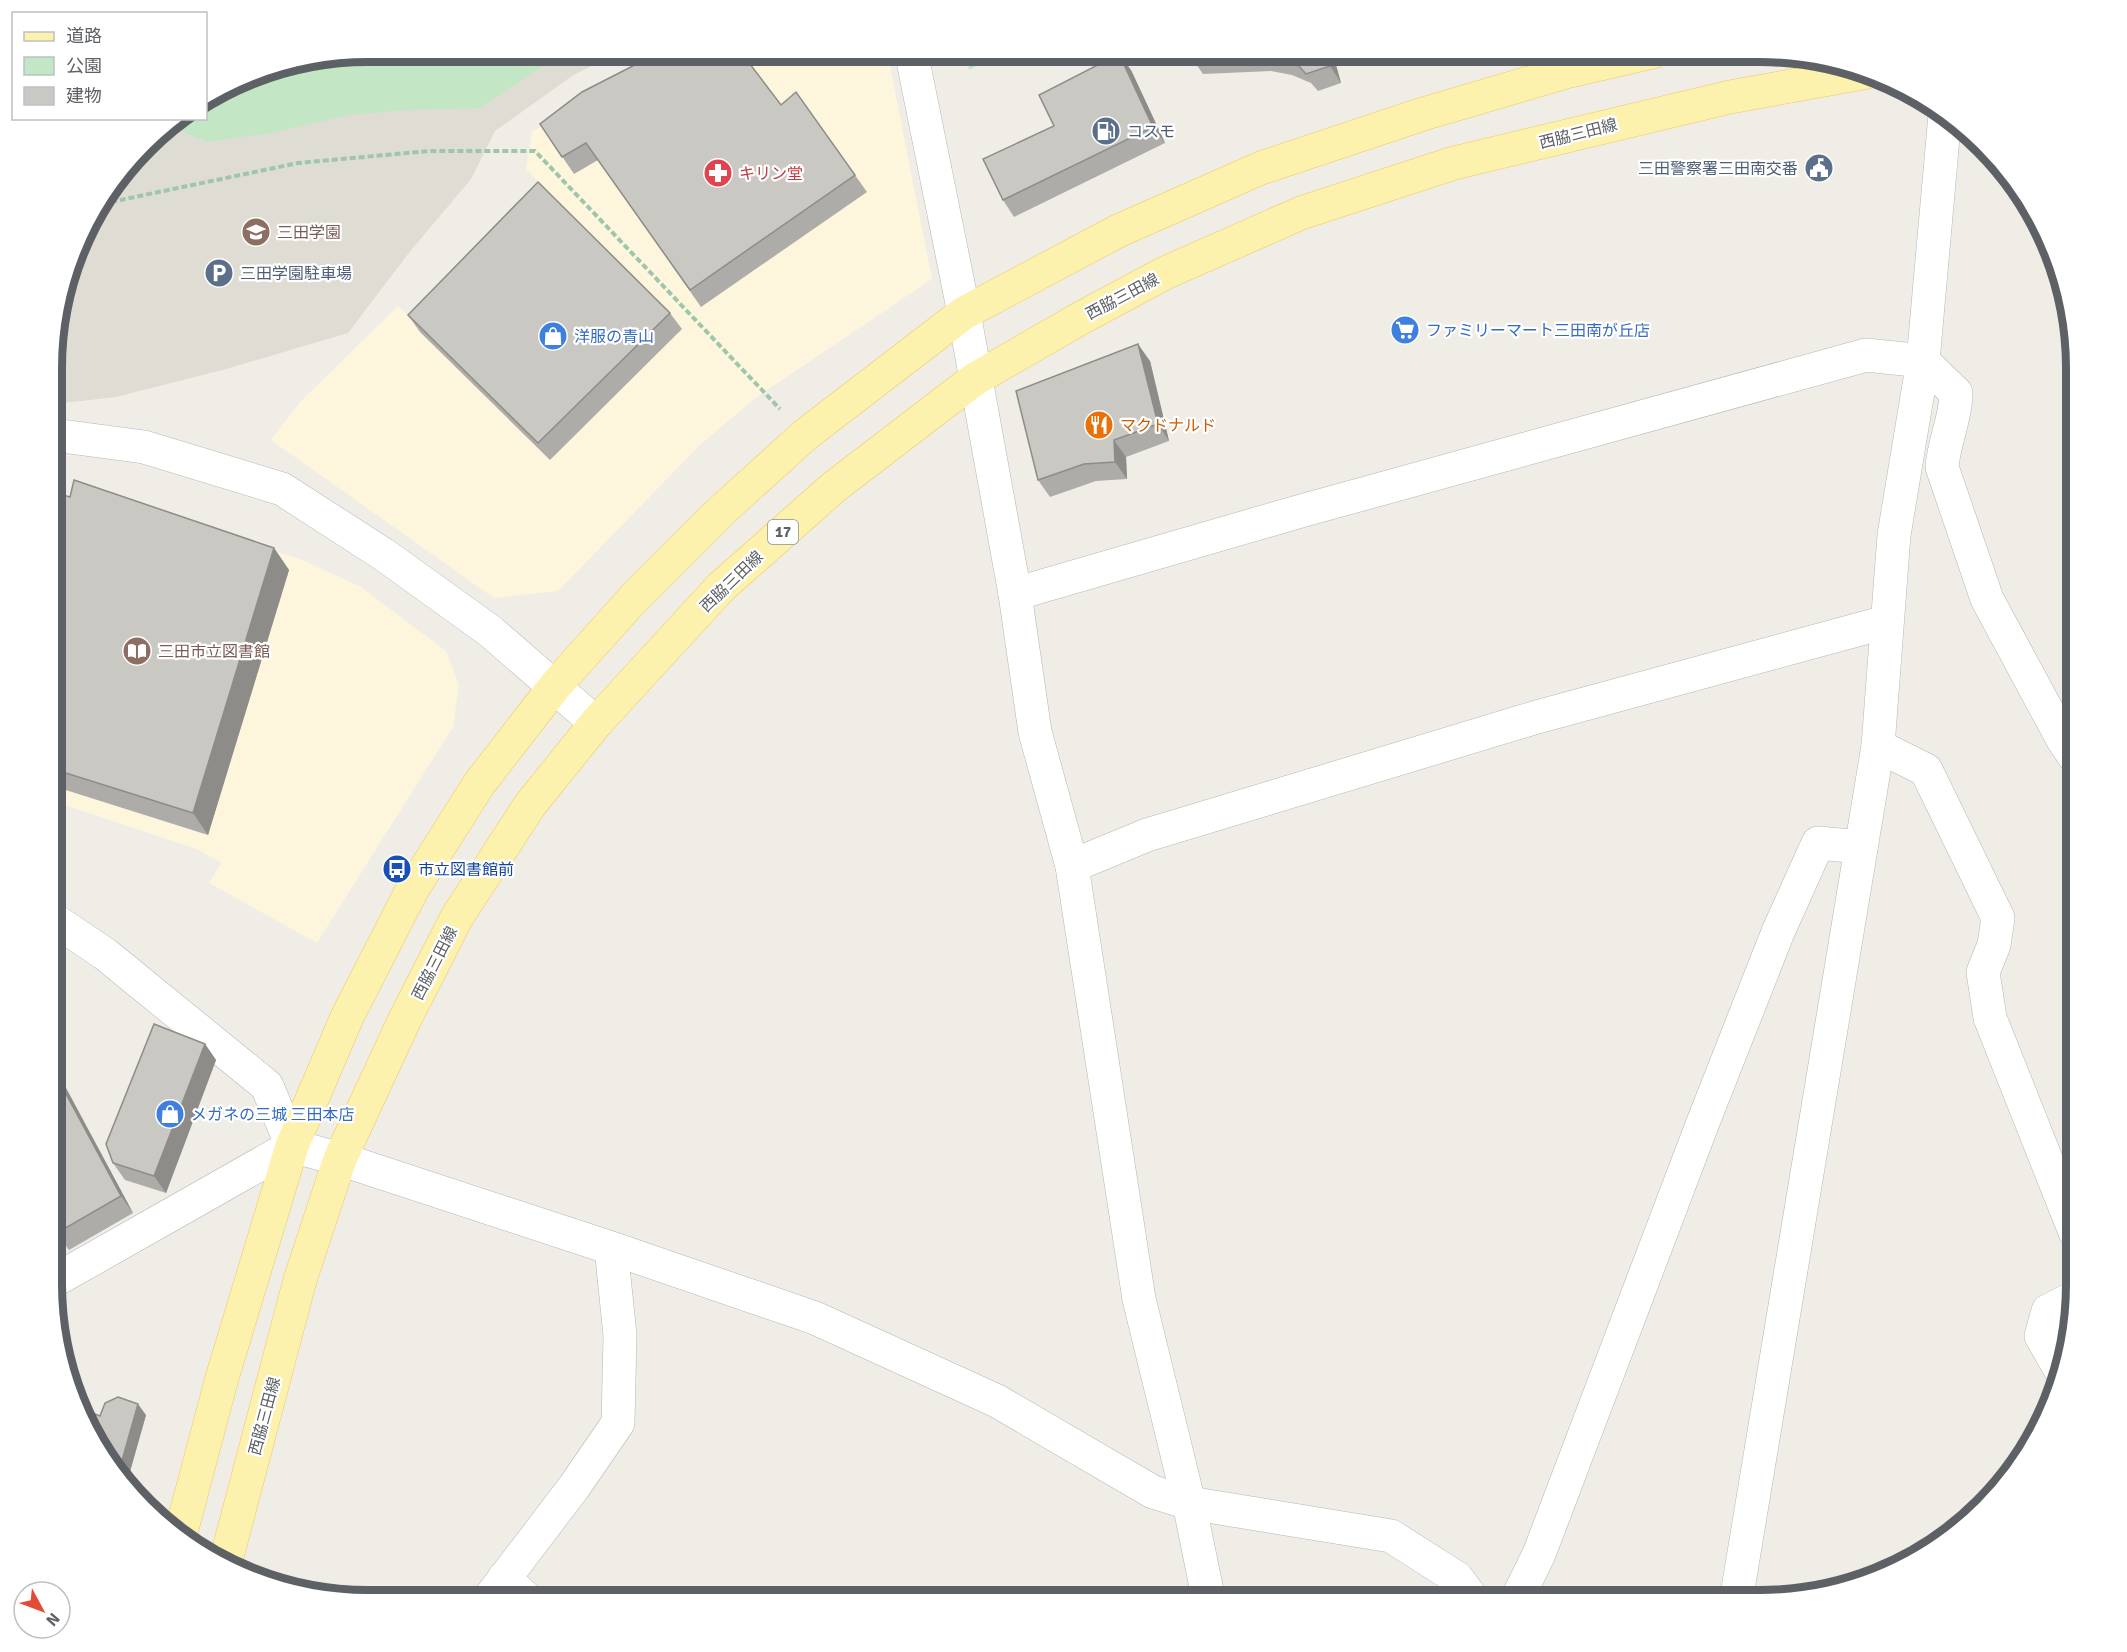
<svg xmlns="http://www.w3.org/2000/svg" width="2127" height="1652" viewBox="0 0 2127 1652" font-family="Signika,'Noto Sans JP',sans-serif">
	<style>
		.commercial { fill: #fdf6dd }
		.education { fill: #dfdcd4 }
		.green { fill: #c3e6c4 }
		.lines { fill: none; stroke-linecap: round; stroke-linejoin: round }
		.street-casing { stroke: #b3b6ba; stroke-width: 34 }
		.secondary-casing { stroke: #b4b8bd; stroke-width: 34 }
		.primary-casing { stroke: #edca61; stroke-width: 34 }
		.path { stroke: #9dc6aa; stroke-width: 4; stroke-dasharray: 6 3; stroke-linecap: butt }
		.street { stroke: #fff; stroke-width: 33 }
		.secondary { stroke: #fff; stroke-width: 33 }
		.primary { stroke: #fcf2ae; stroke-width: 33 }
		.wall { fill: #aeaca8 }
		.shaded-wall { fill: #8d8c88 }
		.building { fill: #cac8c3; stroke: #8d8c88; stroke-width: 1.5 }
		.labels { text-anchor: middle; stroke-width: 4.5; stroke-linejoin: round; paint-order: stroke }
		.shield { fill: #fff; stroke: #8e9094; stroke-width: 1.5 }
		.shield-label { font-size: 15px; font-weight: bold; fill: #5d6166 }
		.service-label { font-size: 16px; fill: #4e5e75; stroke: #fff; text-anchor: start }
		.street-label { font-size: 16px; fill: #5d6166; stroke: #fff }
		.health-label { font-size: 16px; fill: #be3a42; stroke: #fff; text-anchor: start }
		.education-label { font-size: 16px; fill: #785e54; stroke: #fff; text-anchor: start }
		.shop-label { font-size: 16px; fill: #366cbe; stroke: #fff; text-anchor: start }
		.food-label { font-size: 16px; fill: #c56008; stroke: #fff; text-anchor: start }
		.transit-label { font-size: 16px; fill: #164399; stroke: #fff; text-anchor: start }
		.rim { fill: none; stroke: #5d6166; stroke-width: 8 }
	</style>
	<rect width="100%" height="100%" fill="#efede6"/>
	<!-- commercial -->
	<g class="commercial">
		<path d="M679 51H887L932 279 754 399 701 444 558 591 494 598 271 440 300 402 398 306 417 323 547 190 526 169 532 132 553 118Z"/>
		<path d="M94 494 300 559 361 587 446 651 459 685 453 727 317 943 209 883 221 863 197 849 53 801V495Z"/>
	</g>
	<!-- education -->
	<path class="education" d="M367 51H620L572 76 495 131 471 179 408 254 348 333 226 369 116 397 54 404V326L93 209 159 129 178 119 206 118V102L265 68Z"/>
	<!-- green -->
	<g class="green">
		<path d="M367 51H565L480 108 408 110 349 115 271 133 207 142 167 125 178 119 206 118V102L265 68Z"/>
		<path d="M965 51H1004L969 70Z"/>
	</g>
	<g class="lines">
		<!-- street casing -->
		<g class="street-casing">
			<g id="street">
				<path d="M911 51 964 313 1015 594 1035 732 1072 866 1139 1299 1189 1503 1209 1601"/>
				<path d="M1015 594 1301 511 1866 355 1923 361 1956 393C1956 418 1944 441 1942 467L1987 599 2063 740 2076 759"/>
				<path d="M1878 746 1926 770 1998 918 1994 945 1983 972 1990 1018 2075 1232"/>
				<path d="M1072 866 1147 835 1537 717 1886 622"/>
				<path d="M53 919 105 954 267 1086 292 1146"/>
				<path d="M52 1282 292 1146 340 1159 611 1248 815 1318 997 1401 1153 1492 1189 1503 1391 1536 1457 1578 1474 1601"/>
				<path d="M2060 1369 2041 1336 2048 1311 2075 1297"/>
				<path d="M504 1578 528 1600"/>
				<path d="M488 1600 574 1487 618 1423 620 1335 611 1248"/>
				<path d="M1516 1601 1539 1554 1702 1125 1778 932 1818 843 1861 847"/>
			</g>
		</g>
		<!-- secondary casing -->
		<g class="secondary-casing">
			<g id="secondary">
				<path d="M54 435 144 447 282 489 383 554 490 631 596 723"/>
				<path d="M1736 1601 1878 746 1894 535 1923 361 1945 115"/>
			</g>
		</g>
		<!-- primary casing -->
		<g class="primary-casing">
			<g id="primary">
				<path d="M180 1536 222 1378 292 1146 347 1017 412 890 479 784 555 686 634 598 720 512 805 435 964 313 1118 231 1261 168 1423 114 1566 72 1653 52"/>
				<path d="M225 1564 300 1280 340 1159 404 1021 457 917 530 805 596 723 721 587 834 487 975 379 1081 318 1165 273 1301 213 1454 163 1730 97 1868 72"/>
			</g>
		</g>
		<!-- path -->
		<path class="path" d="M94 208 106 203 298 163 429 151H535L780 409"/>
		<!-- street -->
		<use href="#street" class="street"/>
		<!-- secondary -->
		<use href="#secondary" class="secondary"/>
		<!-- primary -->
		<use href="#primary" class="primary"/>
	</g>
	<!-- wall -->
	<g class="wall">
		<path d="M1332 51 1341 83 1318 91 1311 83 1292 75 1271 71 1203 74 1191 57Z"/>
		<path d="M1341 51H1398L1351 66Z"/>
		<path d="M1131 70 1165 143 1014 217 1003 200 1054 126Z"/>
		<path d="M796 92 867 192 701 307 598 160 574 174 540 124 781 105Z"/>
		<path d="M670 313 682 329 550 460 420 332 408 315Z"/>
		<path d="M1150 361 1169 441 1126 457 1127 479 1096 481 1050 497 1038 480Z"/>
		<path d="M53 492 70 497 274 548 289 570 208 835 53 786Z"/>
		<path d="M205 1044 216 1060 166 1193 125 1180 113 1163Z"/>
		<path d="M52 1062 133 1213 69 1250 57 1233 52 1224Z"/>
		<path d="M146 1415 129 1475 121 1473 84 1425 100 1416Z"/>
	</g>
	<!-- shaded-wall -->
	<g class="shaded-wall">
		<path d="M1325 51H1332L1341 83 1330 66Z"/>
		<path d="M1119 54 1131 70 1165 143 1153 127Z"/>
		<path d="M1138 344 1150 361 1169 441 1158 424Z"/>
		<path d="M1114 440 1126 457 1127 479 1115 462Z"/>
		<path d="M274 548 289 570 208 835 193 813Z"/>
		<path d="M205 1044 216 1060 166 1193 154 1176Z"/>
		<path d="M52 1062 133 1213 121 1196 52 1068Z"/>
		<path d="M138 1404 146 1415 129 1475 121 1464Z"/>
	</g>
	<!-- building -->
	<g class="building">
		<path d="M662 51H740L781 105 796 92 855 175 690 290 586 143 562 157 540 124 582 92Z"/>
		<path d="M1190 51H1325L1330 66 1306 74 1299 66 1280 58 1259 54 1191 57Z"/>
		<path d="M1119 54 1153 127 1003 200 983 159 1054 126 1039 95Z"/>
		<path d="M538 182 670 313 538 443 408 315Z"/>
		<path d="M1138 344 1158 424 1114 440 1115 462 1084 464 1038 480 1016 391Z"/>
		<path d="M74 480 274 548 193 813 53 769V492L70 497Z"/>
		<path d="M154 1024 205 1044 154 1176 113 1163 106 1144Z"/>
		<path d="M52 1068 121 1196 57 1233 52 1224Z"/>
		<path d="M118 1397 138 1404 121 1464 112 1461 84 1425 79 1408 100 1416 105 1403Z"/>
	</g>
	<!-- icons -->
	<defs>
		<g id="fuel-disc" transform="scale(1.5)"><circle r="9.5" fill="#5c6f8a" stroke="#fff"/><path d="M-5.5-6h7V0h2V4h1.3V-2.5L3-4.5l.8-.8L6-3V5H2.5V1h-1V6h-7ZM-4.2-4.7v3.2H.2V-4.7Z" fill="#fff"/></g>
		<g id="civic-disc" transform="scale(1.5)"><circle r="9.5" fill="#5c6f8a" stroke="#fff"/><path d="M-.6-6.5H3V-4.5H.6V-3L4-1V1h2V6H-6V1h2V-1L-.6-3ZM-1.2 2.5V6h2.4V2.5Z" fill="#fff"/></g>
		<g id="pharmacy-disc" transform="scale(1.5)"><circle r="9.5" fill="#e0444e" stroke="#fff"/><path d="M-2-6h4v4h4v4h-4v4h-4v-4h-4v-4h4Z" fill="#fff"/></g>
		<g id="school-disc" transform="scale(1.5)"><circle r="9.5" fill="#8d6e63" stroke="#fff"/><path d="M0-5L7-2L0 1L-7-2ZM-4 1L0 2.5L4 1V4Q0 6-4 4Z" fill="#fff"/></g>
		<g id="parking-disc" transform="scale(1.5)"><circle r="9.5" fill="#5c6f8a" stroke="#fff"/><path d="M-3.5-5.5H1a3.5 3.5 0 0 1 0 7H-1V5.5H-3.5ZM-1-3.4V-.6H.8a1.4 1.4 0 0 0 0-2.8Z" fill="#fff"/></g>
		<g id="supermarket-disc" transform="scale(1.5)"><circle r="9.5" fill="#3f7fe0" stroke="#fff"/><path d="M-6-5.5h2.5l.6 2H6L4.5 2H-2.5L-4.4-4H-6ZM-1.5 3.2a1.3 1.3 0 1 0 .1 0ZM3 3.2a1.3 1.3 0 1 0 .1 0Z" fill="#fff"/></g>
		<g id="shop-disc" transform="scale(1.5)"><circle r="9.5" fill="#3f7fe0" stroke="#fff"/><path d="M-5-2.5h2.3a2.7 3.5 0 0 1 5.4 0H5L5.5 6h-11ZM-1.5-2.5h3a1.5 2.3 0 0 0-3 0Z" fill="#fff"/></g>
		<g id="restaurant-disc" transform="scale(1.5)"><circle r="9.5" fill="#e8710a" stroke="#fff"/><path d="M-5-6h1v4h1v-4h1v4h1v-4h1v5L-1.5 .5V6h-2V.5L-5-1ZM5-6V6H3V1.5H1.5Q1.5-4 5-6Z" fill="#fff"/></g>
		<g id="library-disc" transform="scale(1.5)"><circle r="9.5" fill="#8d6e63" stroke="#fff"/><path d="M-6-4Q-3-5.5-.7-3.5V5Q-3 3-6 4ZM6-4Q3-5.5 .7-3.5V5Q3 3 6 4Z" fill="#fff"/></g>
		<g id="bus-disc" transform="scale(1.5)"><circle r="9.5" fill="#1a4fb4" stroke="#fff"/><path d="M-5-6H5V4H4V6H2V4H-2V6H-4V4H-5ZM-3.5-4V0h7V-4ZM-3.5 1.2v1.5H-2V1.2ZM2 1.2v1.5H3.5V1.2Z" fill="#fff"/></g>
	</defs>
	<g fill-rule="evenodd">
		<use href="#fuel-disc" x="1106" y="131"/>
		<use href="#civic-disc" x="1819" y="168"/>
		<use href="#pharmacy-disc" x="718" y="173"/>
		<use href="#school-disc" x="256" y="232"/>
		<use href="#parking-disc" x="219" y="273"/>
		<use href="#supermarket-disc" x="1405" y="330"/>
		<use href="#shop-disc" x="553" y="336"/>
		<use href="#restaurant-disc" x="1099" y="425"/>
		<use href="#library-disc" x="137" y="651"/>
		<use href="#bus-disc" x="397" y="869"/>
		<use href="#shop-disc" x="170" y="1114"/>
	</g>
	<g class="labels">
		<!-- shield labels -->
		<rect class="shield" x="768" y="520" width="30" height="24" rx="4.5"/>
		<g class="shield-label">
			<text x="783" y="537">17</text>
		</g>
		<!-- service labels -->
		<g class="service-label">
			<text x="1127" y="137">コスモ</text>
			<text x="1798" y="174" text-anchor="end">三田警察署三田南交番</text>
			<text x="240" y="279">三田学園駐車場</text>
		</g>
		<!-- street labels -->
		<g class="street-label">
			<text transform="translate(1578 133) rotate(-14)" y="6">西脇三田線</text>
			<text transform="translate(1122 296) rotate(-28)" y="6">西脇三田線</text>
			<text transform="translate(731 581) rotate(-44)" y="6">西脇三田線</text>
			<text transform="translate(434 963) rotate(-63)" y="6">西脇三田線</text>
			<text transform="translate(264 1416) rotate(-75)" y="6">西脇三田線</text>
		</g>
		<!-- health labels -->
		<g class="health-label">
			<text x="739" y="179">キリン堂</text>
		</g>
		<!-- education labels -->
		<g class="education-label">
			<text x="277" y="238">三田学園</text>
			<text x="158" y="657">三田市立図書館</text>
		</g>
		<!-- shop labels -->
		<g class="shop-label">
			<text x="1426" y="336">ファミリーマート三田南が丘店</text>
			<text x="574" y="342">洋服の青山</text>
			<text x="191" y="1120">メガネの三城 三田本店</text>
		</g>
		<!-- food labels -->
		<g class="food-label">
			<text x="1120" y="431">マクドナルド</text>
		</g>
		<!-- transit labels -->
		<g class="transit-label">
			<text x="418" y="875">市立図書館前</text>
		</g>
	</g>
	<!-- crop -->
	<path d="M0 0H2127V1652H0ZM368 62H1760A306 306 0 0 1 2066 368V1284A306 306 0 0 1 1760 1590H368A306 306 0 0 1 62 1284V368A306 306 0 0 1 368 62Z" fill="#fff" fill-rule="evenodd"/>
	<path class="rim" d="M368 62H1760A306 306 0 0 1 2066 368V1284A306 306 0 0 1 1760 1590H368A306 306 0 0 1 62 1284V368A306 306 0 0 1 368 62Z"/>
	<!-- legend -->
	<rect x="12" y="12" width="195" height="108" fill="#ffffff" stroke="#bec0c2" stroke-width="1.5"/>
	<rect x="24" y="32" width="30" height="9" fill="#fcf2ae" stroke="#bec0c2" stroke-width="1.5"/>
	<text x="66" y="42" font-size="18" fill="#5d6166">道路</text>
	<rect x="24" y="57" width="30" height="18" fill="#c3e6c4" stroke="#bec0c2" stroke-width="1.5"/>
	<text x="66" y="72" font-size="18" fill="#5d6166">公園</text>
	<rect x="24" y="87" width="30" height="18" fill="#cac8c3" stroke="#bec0c2" stroke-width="1.5"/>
	<text x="66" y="102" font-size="18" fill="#5d6166">建物</text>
	<!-- north arrow -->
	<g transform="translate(42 1610) rotate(131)"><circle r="28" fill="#ffffff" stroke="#bec0c2" stroke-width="1.5"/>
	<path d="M0-4.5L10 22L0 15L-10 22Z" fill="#e44b37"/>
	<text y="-9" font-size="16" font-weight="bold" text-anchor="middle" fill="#5d6166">N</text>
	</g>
</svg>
